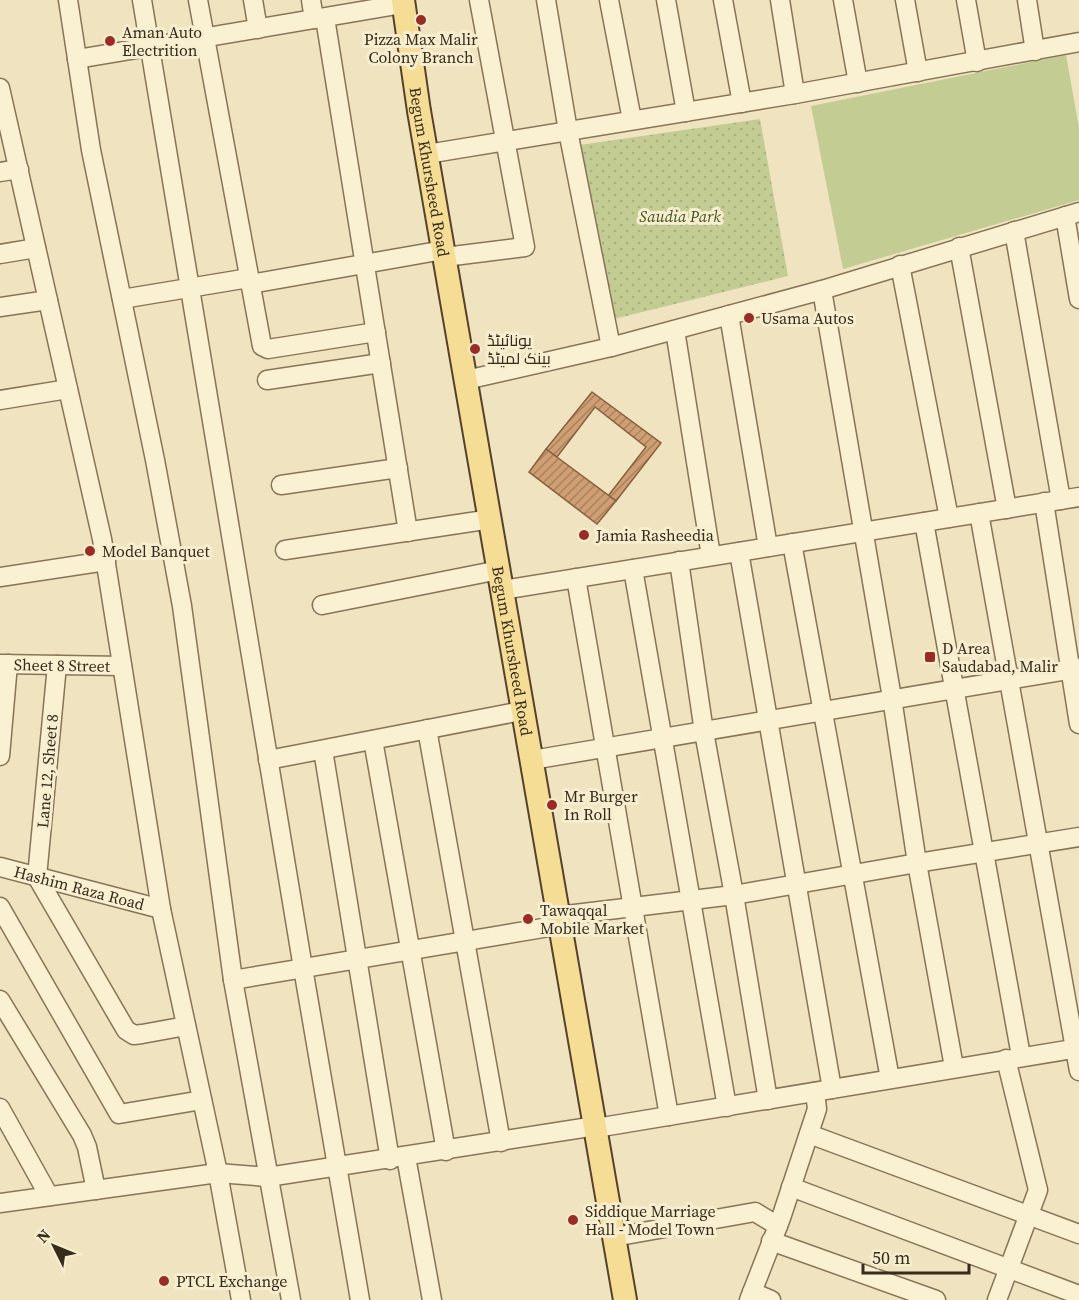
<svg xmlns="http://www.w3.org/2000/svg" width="1079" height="1300" viewBox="0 0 1079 1300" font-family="'Source Serif 4',Cairo,serif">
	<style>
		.grass { fill: #c3cd93 }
		.park { fill: url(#park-dots) }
		.building { fill: url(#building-hatch); stroke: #885f3c; stroke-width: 1.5 }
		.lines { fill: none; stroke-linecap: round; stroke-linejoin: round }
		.minor-casing { stroke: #887457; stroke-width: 21 }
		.major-casing { stroke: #56422b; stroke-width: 26 }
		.minor { stroke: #faf1d2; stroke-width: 18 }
		.major { stroke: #f5dd95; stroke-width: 22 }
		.poi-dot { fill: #992c25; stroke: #f6eecf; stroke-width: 2 }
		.labels { text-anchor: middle; stroke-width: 6; stroke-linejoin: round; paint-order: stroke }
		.poi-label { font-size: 16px; fill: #372b1c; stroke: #f6eecf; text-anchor: start }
		.street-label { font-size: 16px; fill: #372b1c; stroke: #f6eecf }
		.park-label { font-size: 16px; font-style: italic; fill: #445422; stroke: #f6eecf }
	</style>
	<defs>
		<pattern id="park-dots" width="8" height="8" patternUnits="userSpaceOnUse" patternTransform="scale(1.5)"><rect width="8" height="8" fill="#c3cd93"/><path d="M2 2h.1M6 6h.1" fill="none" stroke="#a8b07e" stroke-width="1.8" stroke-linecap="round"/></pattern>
		<pattern id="building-hatch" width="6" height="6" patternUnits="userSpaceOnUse" patternTransform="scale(1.5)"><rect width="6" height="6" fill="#cf9f73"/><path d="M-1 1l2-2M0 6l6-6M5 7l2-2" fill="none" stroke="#a9825e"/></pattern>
	</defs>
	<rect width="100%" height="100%" fill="#efe4bf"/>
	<!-- grass -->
	<path class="grass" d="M1066 55 1079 128V200L843 269 811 106Z"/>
	<!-- park -->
	<path class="park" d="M760 119 788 276 614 319 580 145Z"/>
	<!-- building -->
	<g class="building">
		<path d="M592 392 661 443 616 501 608 496 646 447 595 407 557 457 546 449Z"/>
		<path d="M546 449 616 501 597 524 529 472Z"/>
	</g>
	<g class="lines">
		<!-- minor casing -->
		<g class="minor-casing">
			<g id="minor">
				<path d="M68 0 91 150 155 460 182 606 233 980 291 1300"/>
				<path d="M142 0 303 968 360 1300"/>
				<path d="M198 0 262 346 268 349 376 332"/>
				<path d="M253 0 258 29"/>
				<path d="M311 0 314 19"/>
				<path d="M546 0 568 131 611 347"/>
				<path d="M609 0 632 120"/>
				<path d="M666 0 686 112"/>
				<path d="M723 0 742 103"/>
				<path d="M780 0 795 94"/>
				<path d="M843 0 858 83"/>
				<path d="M905 0 918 72"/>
				<path d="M966 0 977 62"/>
				<path d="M1027 0 1035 51"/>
				<path d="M325 18 408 532"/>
				<path d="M77 59 391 6"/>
				<path d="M0 88 102 539 161 909 218 1173 241 1300"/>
				<path d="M427 154 795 94 1079 42"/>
				<path d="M0 172 19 169"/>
				<path d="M1065 216 1079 299"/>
				<path d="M1014 231 1061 500"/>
				<path d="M959 247 1007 509"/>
				<path d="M0 254 36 248"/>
				<path d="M445 257 525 247 479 0"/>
				<path d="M900 265 949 518"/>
				<path d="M250 284 432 252"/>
				<path d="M822 290 892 698 917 863 954 1067"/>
				<path d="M122 299 249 278"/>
				<path d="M0 307 48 300"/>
				<path d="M729 315 768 547"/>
				<path d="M675 330 711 556"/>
				<path d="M267 380 381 363"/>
				<path d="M466 380 611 347 822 290 1079 212"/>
				<path d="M0 400 68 389"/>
				<path d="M281 485 398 468"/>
				<path d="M1044 502 1079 724"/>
				<path d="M979 513 1079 1071"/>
				<path d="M924 522 1021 1056"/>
				<path d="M792 543 890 1079"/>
				<path d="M285 550 478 521"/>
				<path d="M739 552 832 1089"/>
				<path d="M679 561 704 732 734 895 768 1100"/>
				<path d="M633 569 727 1107"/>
				<path d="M0 577 106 561"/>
				<path d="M576 578 669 1116"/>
				<path d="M503 590 1079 497"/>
				<path d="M322 605 499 570"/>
				<path id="s1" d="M0 664 122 666"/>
				<path d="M57 665 37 877 126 1030 134 1035 142 1034 186 1026"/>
				<path d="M427 729 501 1142"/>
				<path d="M373 740 446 1151"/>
				<path d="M323 750 390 1160"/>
				<path d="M0 756 8 664"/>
				<path d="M268 760 511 713"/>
				<path d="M532 760 1079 668"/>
				<path id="s2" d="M0 867 161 909"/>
				<path d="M0 907 119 1114 202 1100"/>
				<path d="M558 916 734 895 917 863 1079 837"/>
				<path d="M233 980 549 927"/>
				<path d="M0 1000 82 1135 87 1147 96 1190"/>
				<path d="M0 1108 49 1196"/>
				<path d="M596 1128 1079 1048"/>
				<path d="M809 1134 1079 1234"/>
				<path d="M406 1157 432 1300"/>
				<path d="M791 1187 1079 1295"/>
				<path d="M0 1203 218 1173 268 1177 583 1128"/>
				<path d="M614 1237 755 1212 778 1226"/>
				<path d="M771 1241 936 1300"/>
				<path d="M752 1292 771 1300"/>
				<path d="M749 1300 781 1218 817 1109 815 1092"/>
				<path d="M997 1300 1038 1190 1006 1059"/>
			</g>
		</g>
		<!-- major casing -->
		<g class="major-casing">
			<g id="major">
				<path id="s3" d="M403 0 419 111 625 1300"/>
			</g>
		</g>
		<!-- minor -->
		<use href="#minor" class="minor"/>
		<!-- major -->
		<use href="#major" class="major"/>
	</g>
	<!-- markers -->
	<g class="poi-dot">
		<circle cx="421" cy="20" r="6"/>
		<circle cx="110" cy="41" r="6"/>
		<circle cx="749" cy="318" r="6"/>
		<circle cx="475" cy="349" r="6"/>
		<circle cx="584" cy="535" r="6"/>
		<circle cx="90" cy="551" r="6"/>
		<rect x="924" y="651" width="12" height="12" rx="3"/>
		<circle cx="552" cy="805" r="6"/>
		<circle cx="528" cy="919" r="6"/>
		<circle cx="573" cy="1220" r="6"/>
		<circle cx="164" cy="1281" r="6"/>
	</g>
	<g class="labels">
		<!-- poi labels -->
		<g class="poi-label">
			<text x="122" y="38">Aman Auto<tspan x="122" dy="18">Electrition</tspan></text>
			<text x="421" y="45" text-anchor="middle">Pizza Max Malir<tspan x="421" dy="18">Colony Branch</tspan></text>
			<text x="761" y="324">Usama Autos</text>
			<text x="487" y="346">یونائیٹڈ<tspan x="487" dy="18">بینک لمیٹڈ</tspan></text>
			<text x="596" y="541">Jamia Rasheedia</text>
			<text x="102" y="557">Model Banquet</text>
			<text x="942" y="654">D Area<tspan x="942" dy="18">Saudabad, Malir</tspan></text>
			<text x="564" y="802">Mr Burger<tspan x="564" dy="18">In Roll</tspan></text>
			<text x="540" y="916">Tawaqqal<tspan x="540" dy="18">Mobile Market</tspan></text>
			<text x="585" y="1217">Siddique Marriage<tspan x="585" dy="18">Hall - Model Town</tspan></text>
			<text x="176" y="1287">PTCL Exchange</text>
		</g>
		<!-- street labels -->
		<g class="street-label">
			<text dy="6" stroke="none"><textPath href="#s3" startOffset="174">Begum Khursheed Road</textPath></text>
			<text dy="6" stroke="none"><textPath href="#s3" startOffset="660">Begum Khursheed Road</textPath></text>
			<text dy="6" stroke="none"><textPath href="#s1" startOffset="62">Sheet 8 Street</textPath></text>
			<text transform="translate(47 771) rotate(-85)" y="6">Lane 12, Sheet 8</text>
			<text dy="6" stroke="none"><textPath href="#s2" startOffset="82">Hashim Raza Road</textPath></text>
		</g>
		<!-- park labels -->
		<g class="park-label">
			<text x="680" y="222">Saudia Park</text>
		</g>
	</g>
	<!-- north arrow -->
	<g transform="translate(54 1246) rotate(313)" stroke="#f6eecf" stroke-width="4.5" paint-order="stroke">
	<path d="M0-4.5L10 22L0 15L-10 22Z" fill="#372b1c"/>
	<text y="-9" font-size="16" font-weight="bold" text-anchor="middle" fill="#372b1c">N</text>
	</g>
	<!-- scale -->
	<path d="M863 1264v9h106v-9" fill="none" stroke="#372b1c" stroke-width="3"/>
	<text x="872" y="1264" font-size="18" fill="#372b1c" stroke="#f6eecf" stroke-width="4.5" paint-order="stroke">50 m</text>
</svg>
